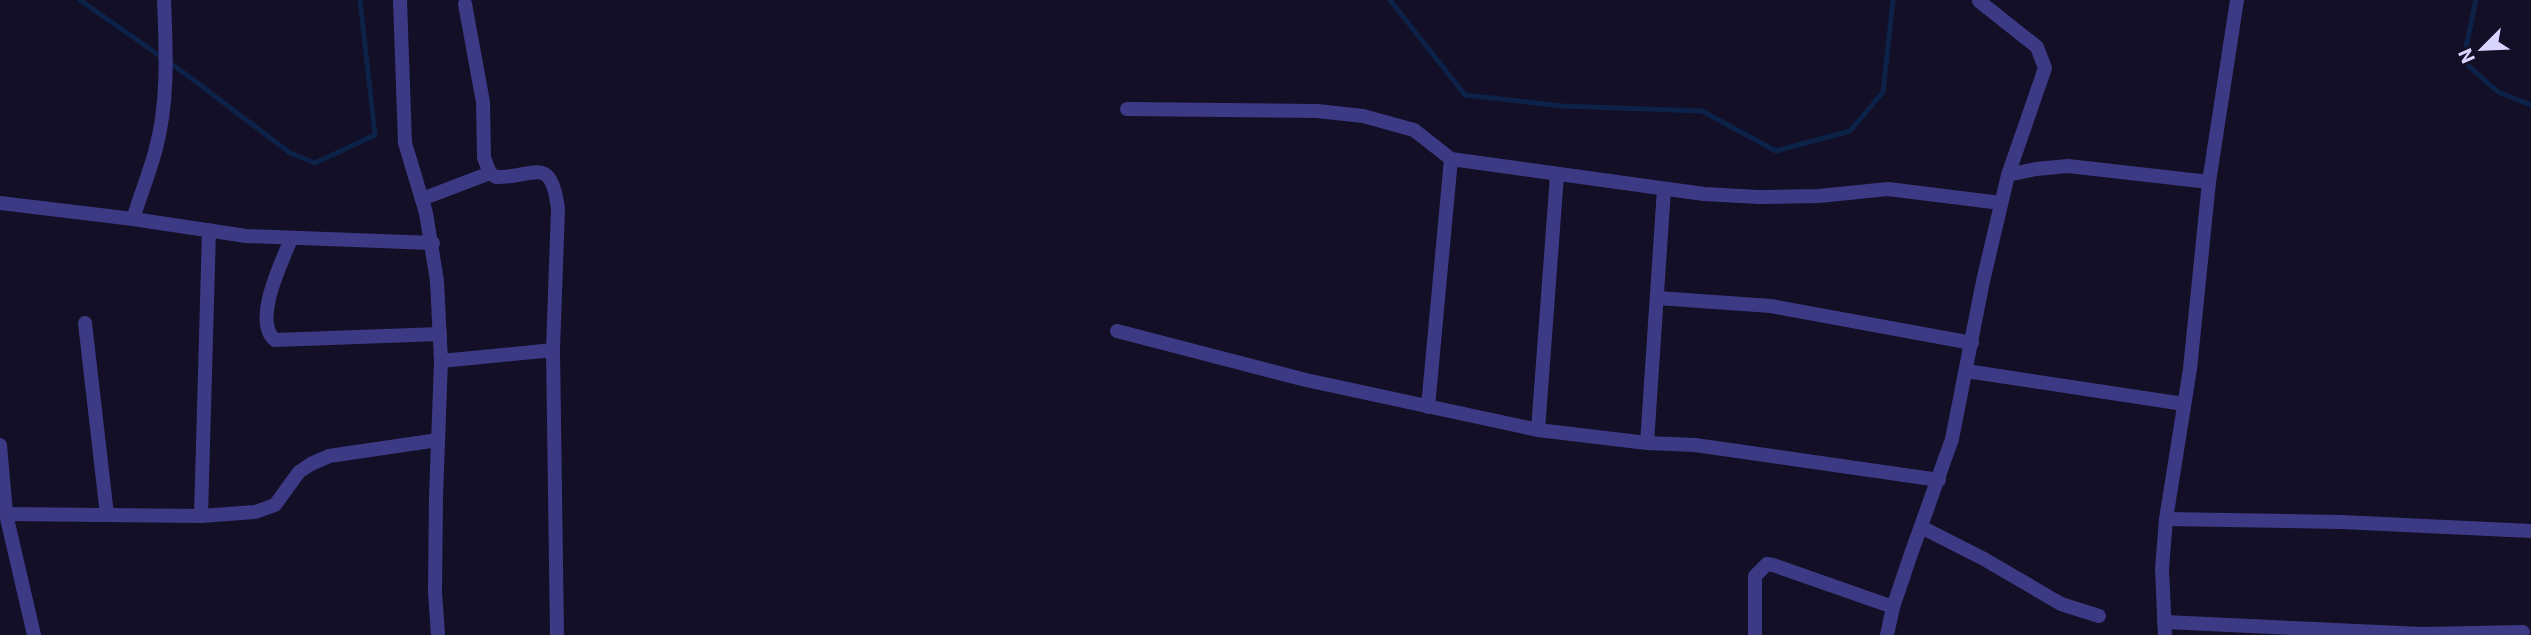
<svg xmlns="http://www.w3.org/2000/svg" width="2531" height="635" viewBox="0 0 2531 635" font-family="Roboto,sans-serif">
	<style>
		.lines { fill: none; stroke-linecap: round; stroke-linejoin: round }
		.stream { stroke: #0c2248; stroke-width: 5 }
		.minor { stroke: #3d3a85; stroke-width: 14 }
	</style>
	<rect width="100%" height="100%" fill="#130f26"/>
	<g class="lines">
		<!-- stream -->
		<g class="stream">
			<path d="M80 0 187 75 290 153 315 163 375 135 360 0"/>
			<path d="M1390 0 1465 95 1563 106 1702 111 1776 151 1850 131 1883 92 1893 0"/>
			<path d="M2476 0 2463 61 2498 92 2531 105"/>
		</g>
		<!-- minor -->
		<g class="minor">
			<path d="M400 1 405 143 426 213 437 281 441 361 436 497 435 592 438 635"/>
			<path d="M1979 1 2037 47 2045 68 2008 175"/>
			<path d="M465 4 483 102 484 158 490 173 496 177C534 178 551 153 558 209L553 350 557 635"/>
			<path d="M1127 109 1317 111 1363 116 1414 130 1451 159 1704 194 1758 197 1819 196 1888 189 2001 203"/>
			<path d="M422 199 490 173"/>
			<path d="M0 203 133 219 246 236 433 243"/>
			<path d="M133 219C140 196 149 174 155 152 169 102 166 50 164 0"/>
			<path d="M291 239C282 262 252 321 275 340L440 334"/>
			<path d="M1657 298 1771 306 1972 343"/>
			<path d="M85 323 107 515"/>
			<path d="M1117 331 1306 380 1538 430 1647 443 1695 445 1939 480"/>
			<path d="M441 361 553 350"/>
			<path d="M1966 371 2184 404"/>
			<path d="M1428 407 1451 159"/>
			<path d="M1538 430 1557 175"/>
			<path d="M1647 443 1664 189"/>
			<path d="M0 445 6 514 34 635"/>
			<path d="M6 514 201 516 255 512 275 505 299 472 311 464 329 456 438 440"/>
			<path d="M201 516 209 230"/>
			<path d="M2166 519 2341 522 2531 531"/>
			<path d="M1921 527 1984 559 2061 604 2099 616"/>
			<path d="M2164 622 2422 634 2523 632 2522 635"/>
			<path d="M1755 635V576L1767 564 1773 565 1893 607"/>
			<path d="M1887 635 1893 607 1911 554 1952 439 1983 281 2008 175 2036 169 2068 166 2209 182"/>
			<path d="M2165 635 2162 569 2166 519 2190 369 2209 182 2237 0"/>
		</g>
	</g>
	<!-- north arrow -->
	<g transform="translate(2482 49) rotate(246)" stroke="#130f26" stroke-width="5" paint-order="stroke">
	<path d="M0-5L12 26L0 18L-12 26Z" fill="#d9d4ff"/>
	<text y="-10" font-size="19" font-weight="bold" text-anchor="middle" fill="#d9d4ff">N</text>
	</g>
</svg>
